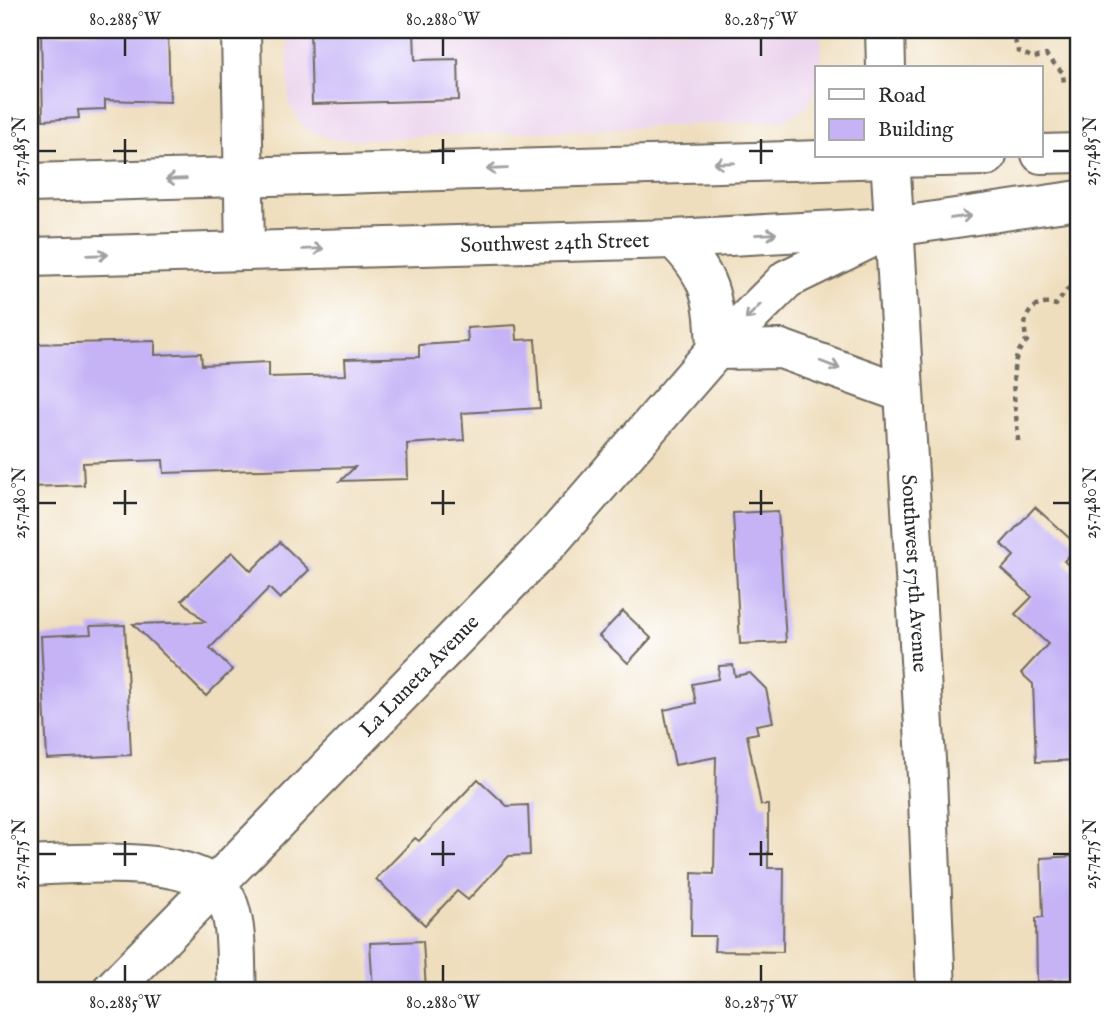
<svg xmlns="http://www.w3.org/2000/svg" width="1109" height="1021" viewBox="0 0 1109 1021" font-family="'IM FELL English',serif">
	<style>
		.built { fill: #ead1ec }
		.building { fill: #c5b3f6 }
		.lines { fill: none; stroke-linecap: round; stroke-linejoin: round }
		.minor-casing { stroke: #706a5e; stroke-width: 42 }
		.tertiary-casing { stroke: #706a5e; stroke-width: 42 }
		.secondary-casing { stroke: #706a5e; stroke-width: 42 }
		.path { stroke: #706a5e; stroke-width: 4.5; stroke-dasharray: 5 5; stroke-linecap: butt }
		.minor { stroke: #fff; stroke-width: 38 }
		.tertiary { stroke: #fff; stroke-width: 38 }
		.secondary { stroke: #fff; stroke-width: 38 }
		.oneway { stroke: #a0a0a0 }
		.ticks { fill: none; stroke: #2b2b2b; stroke-width: 2.5 }
		.labels { text-anchor: middle; stroke-width: 7; stroke-linejoin: round; paint-order: stroke }
		.street-label { font-size: 21px; fill: #2b2b2b; stroke: #fff }
		.neatline { fill: none; stroke: #2b2b2b; stroke-width: 2.5 }
		.ticks-label { font-size: 18px; text-anchor: middle; fill: #2b2b2b }
	</style>
	<rect width="100%" height="100%" fill="#fff"/>
	<filter id="ink" filterUnits="userSpaceOnUse"><feTurbulence type="fractalNoise" baseFrequency=".0143" numOctaves="2"/><feDisplacementMap in="SourceGraphic" scale="14" xChannelSelector="R" yChannelSelector="G"/><feConvolveMatrix kernelMatrix="1 2 1 2 8 2 1 2 1" color-interpolation-filters="sRGB"/></filter>
	<filter id="wash" filterUnits="userSpaceOnUse"><feTurbulence type="fractalNoise" baseFrequency=".00686" numOctaves="4" result="noise"/><feDisplacementMap in="SourceGraphic" scale="28" xChannelSelector="R" yChannelSelector="G"/><feGaussianBlur stdDeviation="1.57" result="paint"/><feColorMatrix in="noise" values="0 0 0 0 0 0 0 0 0 0 0 0 0 0 0 0 0 1.4 0 .05"/><feComposite in="paint" operator="in"/></filter>
	<g filter="url(#wash)">
		<rect width="100%" height="100%" fill="#efdebd"/>
		<!-- built -->
		<path class="built" d="M287 30H821L822 68H817V88L806 108 782 121 335 140 306 130 289 105Z"/>
		<g id="blocks">
			<!-- building -->
			<g class="building">
				<path d="M116 30H168L170 102 105 100V109L78 110 79 118 43 120 41 34Z"/>
				<path d="M310 30H414L415 60 458 59 459 100 312 104Z"/>
				<path d="M516 325 517 340 535 339 540 408 462 413 464 440 407 444 408 479 340 481 355 467 164 473 163 460 83 463 84 485 31 487 30 344 155 341V355L201 353 202 365 269 362V377L346 375 345 359 419 357V345L468 342 467 328Z"/>
				<path d="M1035 507 1078 546 1064 561 1079 575V760L1036 762 1033 684 1021 673 1048 644 1015 614 1032 597 1002 569 1014 556 1001 544Z"/>
				<path d="M778 511 786 642 740 644 733 513Z"/>
				<path d="M280 542 309 570 280 599 269 588 210 648 232 670 206 696 133 624 205 622 182 600 232 552 251 571Z"/>
				<path d="M623 611 651 638 628 663 599 636Z"/>
				<path d="M125 625 131 755 47 759 41 636 91 634 90 626Z"/>
				<path d="M733 665 735 676 750 673 766 689 773 722 756 725 758 733 747 735 761 805H768V868H784L783 952 714 951 715 936H691L692 873 714 874 716 757 675 765 664 710 696 703 692 684 718 679 719 666Z"/>
				<path d="M478 779 507 806 528 805 530 855 509 856 468 900 457 891 425 925 376 879 415 838 419 841Z"/>
				<path d="M1079 856V980L1037 982 1036 918 1043 917 1041 858Z"/>
				<path d="M423 941 426 991H373L370 943Z"/>
			</g>
		</g>
	</g>
	<g filter="url(#ink)">
		<use href="#blocks" fill-opacity="0" stroke="#706a5e" stroke-width="2"/>
		<g class="lines">
			<!-- minor casing -->
			<g class="minor-casing">
				<g id="minor">
					<path d="M241 30 245 251"/>
					<path d="M674 239C712 277 714 298 716 350"/>
					<path d="M716 350 781 349 903 393"/>
					<path d="M30 866C75 864 212 851 229 906 238 932 235 964 237 991"/>
					<path id="s1" d="M111 991 553 538 716 350 787 279 894 227"/>
				</g>
			</g>
			<!-- tertiary casing -->
			<g class="tertiary-casing">
				<g id="tertiary">
					<path d="M1041 154 1079 153"/>
					<path d="M891 158 987 156"/>
					<path d="M894 227 1079 200"/>
				</g>
			</g>
			<!-- secondary casing -->
			<g class="secondary-casing">
				<g id="secondary">
					<path d="M885 30 886 68"/>
					<path id="s2" d="M890 156 927 777 936 991"/>
					<path d="M30 183 891 158"/>
					<path id="s3" d="M30 257 674 239 894 227"/>
				</g>
			</g>
			<!-- path -->
			<g class="path">
				<path d="M1012 30 1018 51 1034 58 1046 55 1063 73 1064 85"/>
				<path d="M1018 441C1018 412 1003 361 1027 341 1020 319 1031 298 1056 305L1078 275"/>
			</g>
			<!-- minor -->
			<use href="#minor" class="minor"/>
			<!-- tertiary -->
			<use href="#tertiary" class="tertiary"/>
			<!-- secondary -->
			<use href="#secondary" class="secondary"/>
		</g>
		<!-- one-way arrows -->
		<defs><path id="oneway-shaft" d="M-6 0H5M1.5-3L5.5 0L1.5 3" fill="none" stroke-width="1.6" stroke-linecap="round" stroke-linejoin="round" transform="scale(1.75)"/></defs>
		<g class="oneway">
			<use href="#oneway-shaft" transform="translate(724 163) rotate(179)"/>
			<use href="#oneway-shaft" transform="translate(497 169) rotate(178)"/>
			<use href="#oneway-shaft" transform="translate(176 179) rotate(178)"/>
			<use href="#oneway-shaft" transform="translate(961 217) rotate(-8)"/>
			<use href="#oneway-shaft" transform="translate(766 234) rotate(-3)"/>
			<use href="#oneway-shaft" transform="translate(313 249) rotate(-2)"/>
			<use href="#oneway-shaft" transform="translate(98 255) rotate(-2)"/>
			<use href="#oneway-shaft" transform="translate(753 312) rotate(135)"/>
			<use href="#oneway-shaft" transform="translate(830 365) rotate(21)"/>
		</g>
	</g>
	<!-- ticks -->
	<path class="ticks" d="M125 38V56M443 38V56M761 38V56M125 139V164M443 139V164M761 139V164M38 151H56M113 151H137M431 151H455M749 151H773M1053 151H1070M125 490V515M443 490V515M761 490V515M38 503H56M113 503H137M431 503H455M749 503H773M1053 503H1070M125 841V866M443 841V866M761 841V866M38 854H56M113 854H137M431 854H455M749 854H773M1053 854H1070M125 965V982M443 965V982M761 965V982"/>
	<g class="labels">
		<!-- street labels -->
		<g class="street-label">
			<text dy="7" stroke="none"><textPath href="#s3" startOffset="525">Southwest 24th Street</textPath></text>
			<text dy="7" stroke="none"><textPath href="#s2" startOffset="418">Southwest 57th Avenue</textPath></text>
			<text dy="7" stroke="none"><textPath href="#s1" startOffset="441">La Luneta Avenue</textPath></text>
		</g>
	</g>
	<!-- margin -->
	<rect width="1109" height="1021" fill="none" stroke="#fff" stroke-width="77"/>
	<!-- legend -->
	<rect x="815" y="66" width="228" height="91" fill="#ffffff" stroke="#aaaaaa" stroke-width="2"/>
	<rect x="829" y="89" width="35" height="10" fill="#ffffff" stroke="#aaaaaa" stroke-width="2"/>
	<text x="878" y="102" font-size="21" fill="#2b2b2b">Road</text>
	<rect x="829" y="119" width="35" height="21" fill="#c5b3f6" stroke="#aaaaaa" stroke-width="2"/>
	<text x="878" y="136" font-size="21" fill="#2b2b2b">Building</text>
	<rect x="38" y="38" width="1032" height="944" class="neatline"/>
	<g class="ticks-label">
		<text x="125" y="25">80.2885°W</text>
		<text x="443" y="25">80.2880°W</text>
		<text x="761" y="25">80.2875°W</text>
		<text transform="translate(19 151) rotate(-90)" y="6">25.7485°N</text>
		<text transform="translate(1090 151) rotate(-90)" y="6">25.7485°N</text>
		<text transform="translate(19 503) rotate(-90)" y="6">25.7480°N</text>
		<text transform="translate(1090 503) rotate(-90)" y="6">25.7480°N</text>
		<text transform="translate(19 854) rotate(-90)" y="6">25.7475°N</text>
		<text transform="translate(1090 854) rotate(-90)" y="6">25.7475°N</text>
		<text x="125" y="1008">80.2885°W</text>
		<text x="443" y="1008">80.2880°W</text>
		<text x="761" y="1008">80.2875°W</text>
	</g>
</svg>
